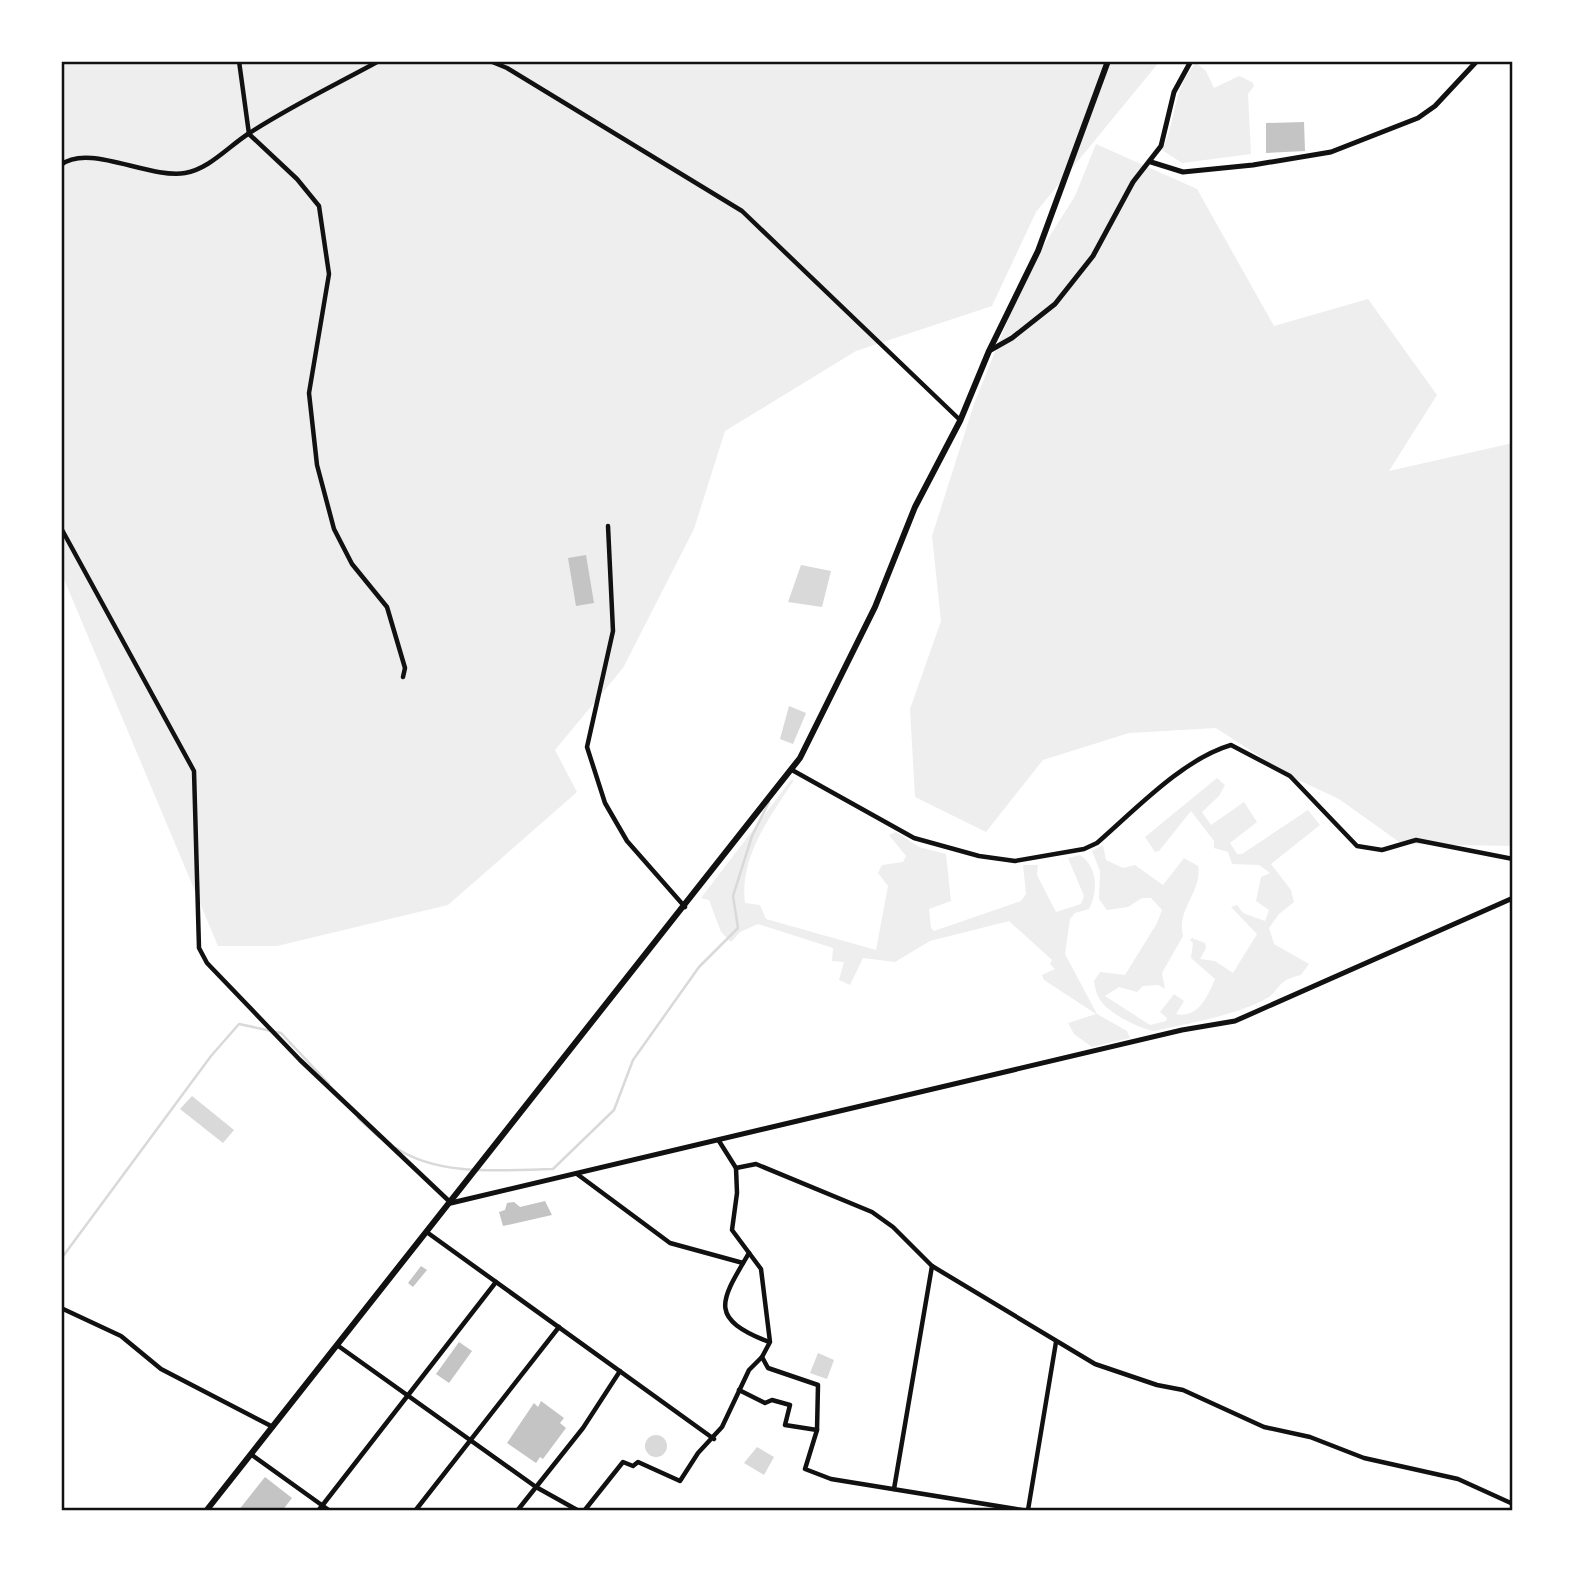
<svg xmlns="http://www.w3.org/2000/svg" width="1574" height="1572" viewBox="0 0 1574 1572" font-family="Figtree,sans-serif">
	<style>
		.green { fill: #eee }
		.water { fill: #d9d9d9 }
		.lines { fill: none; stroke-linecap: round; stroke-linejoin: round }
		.stream { stroke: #d9d9d9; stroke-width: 2.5 }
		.building { fill: #c4c4c4 }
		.minor { stroke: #111; stroke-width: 4.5 }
		.tertiary { stroke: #111; stroke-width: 5 }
		.secondary { stroke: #111; stroke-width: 6 }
		.neatline { fill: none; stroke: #111; stroke-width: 2.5 }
	</style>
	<rect width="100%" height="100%" fill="#fff"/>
	<!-- green -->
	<g class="green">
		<path d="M61 61H1160L1036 212 992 306 856 351 725 431 694 529 623 668 555 750 577 792 448 905 277 946H218L61 572Z"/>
		<path d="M1196 63 1206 71 1214 88 1239 76 1252 82 1254 86 1248 94 1251 154 1182 163 1162 150C1177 121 1172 88 1196 63Z"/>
		<path d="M1096 144 1197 189 1274 326 1368 299 1437 395 1389 471 1513 443V846L1402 844 1339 799 1290 776 1216 728 1129 733 1043 760 986 832 915 797 910 709 941 621 932 536 974 404 1027 272 1075 196Z"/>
		<path d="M1217 778 1225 785 1219 796 1202 812 1211 825 1244 802 1257 822 1230 843 1237 854H1242L1308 810 1320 825 1271 864 1291 890 1294 902 1279 914 1269 928 1274 944 1309 964 1301 975C1273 981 1282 992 1262 1001 1228 1017 1190 1023 1154 1031 1138 1028 1107 1013 1099 998 1096 994 1095 986 1094 981L1100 972 1125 975 1157 923 1162 910 1151 898H1142L1128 907 1107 910 1099 899 1100 871 1092 851 1103 845 1106 860 1123 868 1135 865 1163 885 1184 858 1198 866C1203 890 1176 910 1183 936L1162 973 1165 989 1158 985 1143 986 1137 992 1119 987 1105 996 1150 1025 1166 1021 1167 1018 1160 1012 1174 994 1184 1001 1176 1014C1198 1019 1208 996 1215 979L1191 958 1193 943 1190 940 1192 938 1205 943 1206 948 1200 959 1215 961 1233 973 1257 934 1231 907 1237 905 1243 913 1265 921 1269 910 1256 901 1261 877 1270 873 1259 865 1232 864 1228 852 1214 848V841L1191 811 1159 851 1155 852 1145 837Z"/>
		<path d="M791 780H794C770 817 739 857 745 903L760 905 766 919 876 950 888 886 878 873 882 865 903 862 906 856 889 835 896 832 919 847 946 854 951 901 929 909 931 928 934 931 1021 901 1026 894 1023 865H1038L1037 875 1056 912 1081 904 1084 896 1068 858 1080 855C1098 867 1098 892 1089 909L1075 913 1070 919 1065 954 1097 1014 1127 1031 1130 1038 1092 1047 1074 1034 1068 1023 1096 1014 1044 980 1042 975 1055 969 1050 964 1052 960 1009 921 930 941 895 962 863 958 850 985 839 980 844 962 832 961 833 948 758 924 740 932 731 942 721 932 709 900 701 898Z"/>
	</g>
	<!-- water -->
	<g class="water">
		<path d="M801 565 831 571 822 607 788 602Z"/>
		<path d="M789 706 806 713 793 744 780 739Z"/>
		<path d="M192 1096 234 1130 223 1143 180 1109Z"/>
		<path d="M818 1353 834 1360 827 1379 810 1373Z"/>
		<circle cx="656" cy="1446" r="11"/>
		<path d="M757 1447 774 1457 764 1475 744 1463Z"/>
	</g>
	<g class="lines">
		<!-- stream -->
		<g class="stream">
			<path d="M358 1118 379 1137"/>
			<path d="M396 1148C440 1177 502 1170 553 1169L614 1110 633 1060 699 967 738 928 733 896 752 836 769 802"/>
			<path d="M61 1259 211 1056 239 1024 281 1033 329 1084"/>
		</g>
	</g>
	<!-- building -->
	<g class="building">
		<path d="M1304 122 1305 151 1266 153V123Z"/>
		<path d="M586 555 594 603 576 606 568 558Z"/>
		<path d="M545 1201 552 1215 503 1226 499 1212 505 1210 507 1203 514 1202 520 1207Z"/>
		<path d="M421 1266 427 1270 413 1287 408 1283Z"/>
		<path d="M459 1342 472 1351 449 1383 436 1374Z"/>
		<path d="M541 1401 564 1418 560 1423 566 1428 543 1459 540 1457 536 1463 507 1443 534 1403 538 1407Z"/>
		<path d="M265 1477 292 1498 282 1511H238Z"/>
	</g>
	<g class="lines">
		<!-- minor -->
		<g class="minor">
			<path d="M239 61 249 134 297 179 319 206 329 274 309 393 317 465 334 529 352 564 387 607 405 668 403 677"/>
			<path d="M490 61 507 68 742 211 960 420"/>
			<path d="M61 165C88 143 149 179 185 173 209 169 228 147 248 134 289 107 335 85 379 61"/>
			<path d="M608 526 613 631 587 747 605 803 627 841 685 907"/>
			<path d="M61 528 194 771 199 948 207 963 300 1060 450 1202"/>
			<path d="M792 770 914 838 979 856 1015 861 1084 849 1097 843C1135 810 1183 759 1231 745L1290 776 1357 846 1382 850 1416 840 1513 859"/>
			<path d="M736 1168 756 1164 872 1212 893 1227 932 1266 1095 1364 1157 1385 1183 1390 1264 1427 1310 1437 1364 1458 1458 1479 1513 1504"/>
			<path d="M577 1174 670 1243 743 1263"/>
			<path d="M428 1233 714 1439"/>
			<path d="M749 1253C720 1302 708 1318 769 1342"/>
			<path d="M61 1308 121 1336 161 1369 273 1427"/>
			<path d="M337 1345 536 1487 579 1511"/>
			<path d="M762 1357 768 1368 818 1385 817 1430 805 1469 831 1479 1028 1511"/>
			<path d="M739 1390 765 1403 772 1400 790 1405 785 1425 817 1430"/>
			<path d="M252 1455 330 1511"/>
			<path d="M894 1489 932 1266"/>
			<path d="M1028 1510 1056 1342"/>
			<path d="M318 1511 496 1282"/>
			<path d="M415 1511 559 1327"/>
			<path d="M517 1511 583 1428 620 1371"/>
			<path d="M584 1511 623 1462 633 1466 638 1462 680 1481 698 1453 722 1427 749 1370 762 1357 770 1342 761 1269 732 1230 737 1193 736 1168 719 1141"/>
		</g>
		<!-- tertiary -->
		<g class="tertiary">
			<path d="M1151 162 1183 172 1253 165 1331 152 1418 118 1435 106 1477 61"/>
			<path d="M989 351 1012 338 1055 304 1093 256 1133 182 1161 146 1174 92 1191 61"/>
			<path d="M451 1203 1182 1030 1235 1021 1513 898"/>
		</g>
		<!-- secondary -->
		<path class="secondary" d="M206 1511 800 758 875 607 915 507 960 421 989 351 1038 251 1108 61"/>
	</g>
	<!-- border -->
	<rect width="1574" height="1572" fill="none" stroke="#ffffff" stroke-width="126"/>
	<rect x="63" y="63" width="1448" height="1446" class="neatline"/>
</svg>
